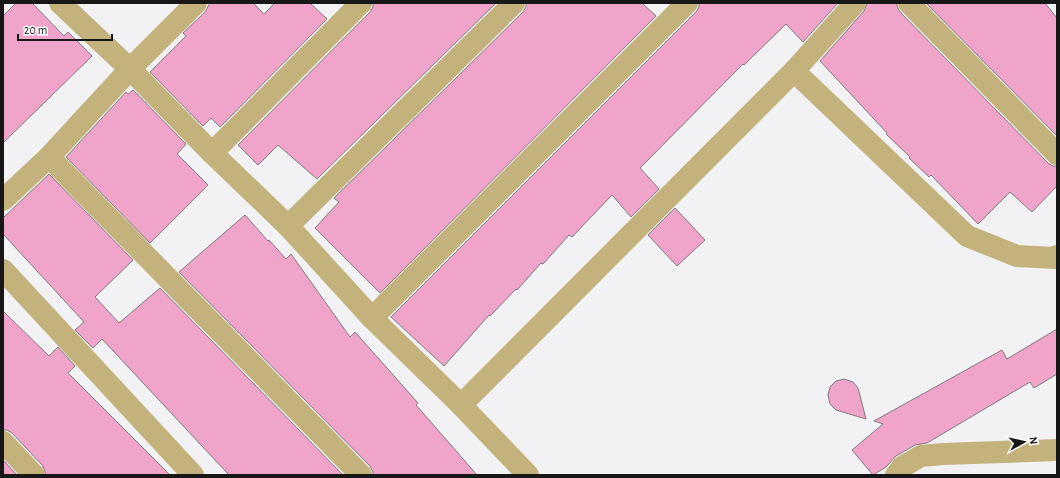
<svg xmlns="http://www.w3.org/2000/svg" width="1060" height="478" viewBox="0 0 1060 478" font-family="'Alegreya Sans',sans-serif">
	<style>
		.building { fill: #f1a4c9; stroke: #7e7b7c }
		.lines { fill: none; stroke-linecap: round; stroke-linejoin: round }
		.street { stroke: #c4b27d; stroke-width: 22 }
	</style>
	<rect width="100%" height="100%" fill="#f2f2f5"/>
	<!-- building -->
	<g class="building">
		<path d="M16 3H32L64 36 68 32 92 56 3 143V16Z"/>
		<path d="M210 3H253L264 14 275 3H310L327 19 220 127 211 118 203 126 150 72 186 36 183 33 205 12Z"/>
		<path d="M373 3H496L317 179 278 145 258 165 238 145 370 12 373 7Z"/>
		<path d="M526 3H642L656 16 380 293 315 228 339 202 334 198 523 12 526 7Z"/>
		<path d="M699 3H838L803 42 786 24 744 65 743 64 640 168 659 189 631 217 612 195 572 237 569 235 543 264 541 263 517 290 516 289 490 316 489 315 444 366 391 317 696 12 699 7Z"/>
		<path d="M867 3H897V6L900 12 1048 163 1053 166H1057V186L1032 212 1010 192 978 224 931 175 929 177 909 158 910 157 886 134 887 133 820 61 864 11Z"/>
		<path d="M926 3H1045L1057 18V136Z"/>
		<path d="M133 90 186 144 177 154 208 185 150 243 66 157 126 92 128 94Z"/>
		<path d="M49 174 133 260 95 297 119 323 160 288 343 475H229L102 339 93 348 75 330 84 322 3 234V218Z"/>
		<path d="M675 208 705 240 677 266 648 235Z"/>
		<path d="M245 215 268 241 269 240 286 259 291 254 350 337 355 332 418 403 416 405 477 475H373V472L370 466 179 272Z"/>
		<path d="M3 311 49 356 58 347 75 366 68 373 170 475H46L43 466 12 433 7 430H3Z"/>
		<path d="M1057 329V374L1034 388 1030 382 927 443 915 445 896 456 886 467 873 475 852 450 883 424 874 421 1002 350 1007 359Z"/>
		<path d="M844 379 853 382 858 388 866 419 836 410 830 404 828 395 830 387 836 381Z"/>
		<path d="M3 460 17 475H3Z"/>
	</g>
	<g class="lines">
		<!-- street -->
		<g class="street">
			<path d="M60 3 130 69 212 153 288 226 372 318 461 405 528 475"/>
			<path d="M909 3 1057 154"/>
			<path d="M794 71 967 236 1017 256 1055 258 1057 256"/>
			<path d="M212 153 361 3"/>
			<path d="M49 157 361 475"/>
			<path d="M3 200 49 157 130 69 196 3"/>
			<path d="M288 226 514 3"/>
			<path d="M3 270 193 475"/>
			<path d="M372 318 687 3"/>
			<path d="M461 405 794 71 855 3"/>
			<path d="M3 442 34 475"/>
			<path d="M896 475 902 467 921 456 943 454 1057 450"/>
		</g>
	</g>
	<!-- border -->
	<rect width="1060" height="478" fill="none" stroke="#171718" stroke-width="8"/>
	<!-- north arrow -->
	<g transform="translate(1024 442) rotate(82)" stroke="#ffffff" stroke-width="3" paint-order="stroke">
	<path d="M0-3L7 15L0 10L-7 15Z" fill="#171718"/>
	<text y="-6" font-size="11" font-weight="bold" text-anchor="middle" fill="#171718">N</text>
	</g>
	<!-- scale -->
	<path d="M18 34v6h94v-6" fill="none" stroke="#171718" stroke-width="2"/>
	<text x="24" y="34" font-size="12" fill="#171718" stroke="#ffffff" stroke-width="3" paint-order="stroke">20 m</text>
</svg>
